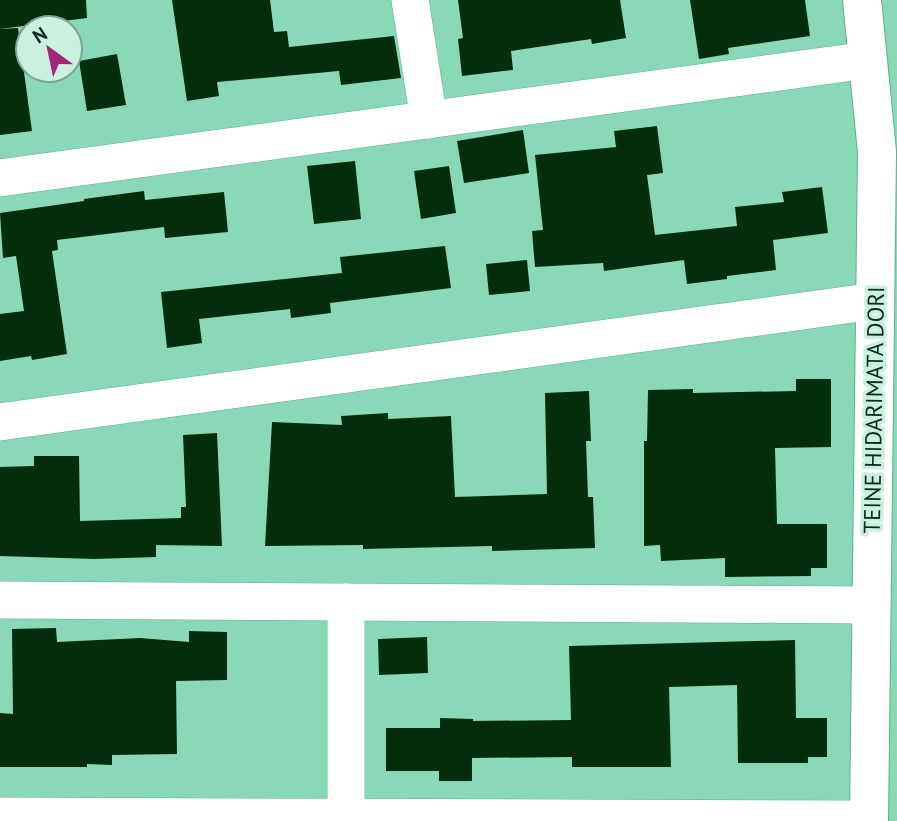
<svg xmlns="http://www.w3.org/2000/svg" width="897" height="821" viewBox="0 0 897 821" font-family="'PT Sans',sans-serif">
	<style>
		.building { fill: #042e0b }
		.lines { fill: none; stroke-linecap: round; stroke-linejoin: round }
		.minor-casing { stroke: #60af90; stroke-width: 38 }
		.primary-casing { stroke: #60af90; stroke-width: 40 }
		.minor { stroke: #fff; stroke-width: 37 }
		.primary { stroke: #fff; stroke-width: 38 }
		.labels { text-anchor: middle; stroke-width: 7; stroke-linejoin: round; paint-order: stroke }
		.street-label { font-size: 23px; fill: #0b2d21; stroke: #caf0df }
	</style>
	<rect width="100%" height="100%" fill="#89d9b8"/>
	<!-- building -->
	<g class="building">
		<path d="M0 0H86L87 18 0 29Z"/>
		<path d="M172 0H270L274 32 287 31 289 47 394 36 401 78 341 85 339 71 217 82 219 96 187 101Z"/>
		<path d="M458 0H620L626 38 592 44 591 39 511 51 513 70 462 76 458 39 463 38Z"/>
		<path d="M690 0H805L810 36 728 48 729 54 699 59Z"/>
		<path d="M18 28 32 131 0 135V29Z"/>
		<path d="M117 54 126 105 87 111 79 61Z"/>
		<path d="M657 126 663 173 647 175 655 235 737 226 735 207 784 202 782 192 822 187 828 233 773 240 776 270 727 276V279L687 284 684 260 604 271 603 263 535 267 532 231 543 230 535 155 616 147 614 131Z"/>
		<path d="M523 130 529 173 464 183 457 141Z"/>
		<path d="M355 161 361 219 314 224 307 166Z"/>
		<path d="M449 166 456 213 421 219 414 171Z"/>
		<path d="M144 191 145 200 224 192 228 232 165 238 164 227 57 240 58 250 52 251 67 354 32 360 31 356 0 361V314L24 311 16 256 3 258 0 213 84 201V199Z"/>
		<path d="M445 246 451 288 330 303 331 313 291 318 290 309 199 319 202 343 167 348 161 292 342 273 340 257Z"/>
		<path d="M527 260 530 291 489 295 486 264Z"/>
		<path d="M796 379H831V447L775 448 777 524H827V568H811V576L725 577V558L661 561 660 545 644 546V441H647L648 390 693 389V393L796 391Z"/>
		<path d="M589 391 591 441H586L588 497H593L595 548 492 551V546L363 549V545L265 546 272 422 342 425 341 416 388 413V419L451 416 455 497 547 494 545 393Z"/>
		<path d="M217 433 222 546 156 545V557L94 559 0 556V467L34 466V456H79L80 521 181 518V507H186L183 435Z"/>
		<path d="M56 628 57 642 140 638 189 642V631L227 632V680L176 681 177 754 112 755V765L87 764V767H0V713L13 714 12 629Z"/>
		<path d="M427 637 428 673 379 675 378 639Z"/>
		<path d="M795 640 796 718H827V757H808V763H738L737 685 669 687 671 767H572V757L472 758V781H439V771H386V728H440V718L473 719V721L571 720 569 646Z"/>
	</g>
	<g class="lines">
		<!-- minor casing -->
		<g class="minor-casing">
			<g id="minor">
				<path d="M410 0 429 120"/>
				<path d="M0 178 868 60"/>
				<path d="M0 422 875 301"/>
				<path d="M0 600 871 605"/>
				<path d="M0 816 869 819"/>
				<path d="M346 817V602"/>
			</g>
		</g>
		<!-- primary casing -->
		<g class="primary-casing">
			<path id="primary" d="M862 0 877 152 869 821"/>
		</g>
		<!-- minor -->
		<use href="#minor" class="minor"/>
		<!-- primary -->
		<use href="#primary" class="primary"/>
	</g>
	<g class="labels">
		<!-- street labels -->
		<g class="street-label">
			<text transform="translate(874 410) rotate(-89)" y="8">TEINE HIDARIMATA DORI</text>
		</g>
	</g>
	<!-- north arrow -->
	<g transform="translate(49 49) rotate(327)"><circle r="33" fill="#caf0df" stroke="#7ea293" stroke-width="2"/>
	<path d="M0-5L12 26L0 18L-12 26Z" fill="#a32577"/>
	<text y="-10" font-size="19" font-weight="bold" text-anchor="middle" fill="#0b2d21">N</text>
	</g>
</svg>
